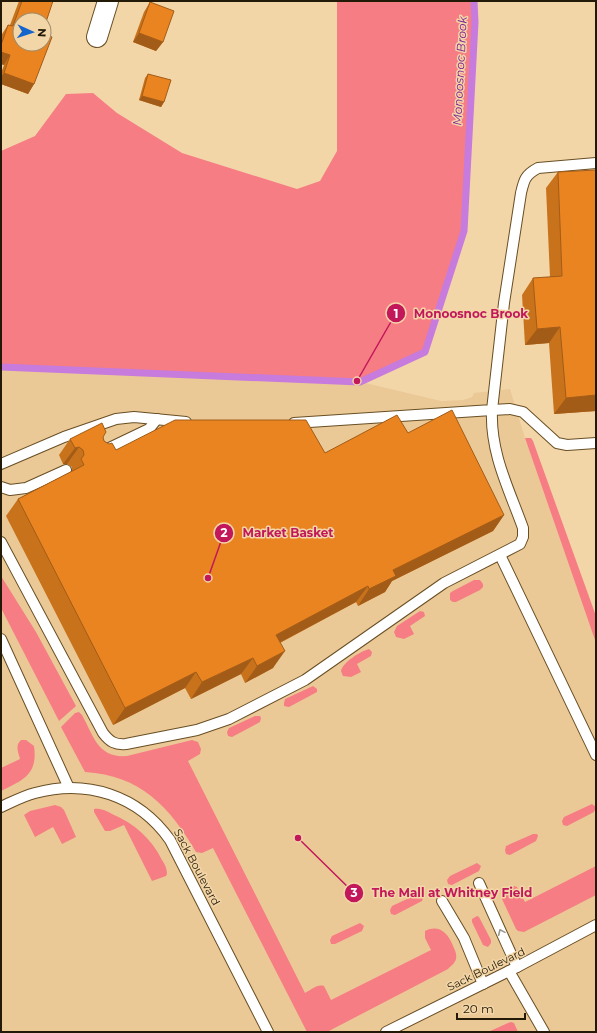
<svg xmlns="http://www.w3.org/2000/svg" width="597" height="1033" viewBox="0 0 597 1033" font-family="Montserrat,sans-serif">
	<style>
		.built { fill: #ebc996 }
		.green { fill: #f67d84 }
		.lines { fill: none; stroke-linecap: round; stroke-linejoin: round }
		.stream { stroke: #c67bdd; stroke-width: 7 }
		.lane-casing { stroke: #684e24; stroke-width: 12 }
		.street-casing { stroke: #684e24; stroke-width: 22 }
		.lane { stroke: #fff; stroke-width: 10 }
		.street { stroke: #fff; stroke-width: 20 }
		.wall { fill: #c8721c }
		.shaded-wall { fill: #a35c17 }
		.building { fill: #e98421; stroke: #a35c17 }
		.oneway { stroke: #9c988f }
		.labels { text-anchor: middle; stroke-width: 3; stroke-linejoin: round; paint-order: stroke }
		.street-label { font-size: 11px; fill: #231907; stroke: #f3d6a8 }
		.water-label { font-size: 12px; font-style: italic; fill: #7c1d94; stroke: #f3d6a8 }
		.leader { fill: none; stroke: #c2185b; stroke-width: 1.5 }
		.callout-dot { fill: #c2185b; stroke: #f3d6a8; stroke-width: 1.5 }
		.mark-label { font-size: 12px; text-anchor: middle; font-weight: bold; fill: #fff }
		.callout-label { font-size: 12px; text-anchor: middle; font-weight: bold; fill: #c2185b; stroke: #f3d6a8; stroke-width: 3; stroke-linejoin: round; paint-order: stroke }
	</style>
	<rect width="100%" height="100%" fill="#f3d6a8"/>
	<!-- built -->
	<path class="built" d="M1 367 357 381 441 401 463 400 472 397 474 393 510 389 525 438 596 643V1032H1Z"/>
	<!-- green -->
	<g class="green">
		<path d="M337 1H474L475 22 465 223 425 352 360 382 1 367V151L35 136 66 94 93 93 117 113 182 153 297 189 320 181 337 151Z"/>
		<path d="M525 438H531L533 441 596 616V643Z"/>
		<path d="M1 576 36 632 76 706 59 721 1 608Z"/>
		<path d="M474 580H480L483 584V587L480 590 456 602H453L450 600V593L453 591Z"/>
		<path d="M420 611 424 612 425 616 410 626 414 634 404 639 396 637 394 632 397 626Z"/>
		<path d="M369 649 372 652 371 656 357 664 361 672 351 677 343 676 341 671C343 662 361 651 369 649Z"/>
		<path d="M313 686 317 689V692L289 707 284 706V703L285 699Z"/>
		<path d="M79 712 82 715C94 737 98 758 127 756L192 740 198 742 201 749 200 754 188 761 305 993C311 990 317 984 324 986L331 1000 431 950 425 938V931C439 924 448 933 453 946 455 950 457 954 456 959 455 963 451 966 448 969L327 1032H307L213 848 202 853 196 852C170 807 140 775 85 772L61 727 75 713Z"/>
		<path d="M255 716H260L261 718 260 722 232 737 228 736 227 732 229 728Z"/>
		<path d="M21 740H26L34 746C38 775 23 780 1 791V768L20 759C18 751 15 746 21 740Z"/>
		<path d="M592 804 596 807 594 812 567 826 563 825 562 821 564 817Z"/>
		<path d="M55 805 61 807 64 810 76 837 62 844 53 827 35 837 24 815 30 811Z"/>
		<path d="M94 809C100 808 107 811 112 814 134 823 151 838 162 860 165 864 167 869 167 874L166 876 152 881 124 825 110 831H105L94 812Z"/>
		<path d="M533 834H537L538 836 536 841 510 855 506 854 505 850 506 846Z"/>
		<path d="M477 863 481 866 479 871 452 885 448 884 447 880 450 876Z"/>
		<path d="M596 866V895L524 932 518 931 516 929 502 899C503 892 508 890 514 886L517 887 525 902Z"/>
		<path d="M420 893 424 896 422 901 395 915 391 914 390 910 392 906Z"/>
		<path d="M477 916 479 917 491 940V943L488 947 483 945 472 922V919Z"/>
		<path d="M360 923 364 926 362 931 335 944H331L330 940 332 936Z"/>
		<path d="M511 1022 514 1023 518 1032H488L508 1023Z"/>
	</g>
	<g class="lines">
		<!-- stream -->
		<path class="stream" d="M1 367 360 382 425 352 464 231 475 22 474 1"/>
		<!-- lane casing -->
		<g class="lane-casing">
			<g id="lane">
				<path d="M294 423 492 410 504 303 521 193C524 180 525 175 538 168L596 163"/>
				<path d="M101 452 149 429 157 419"/>
				<path d="M1 464 64 437 116 419 134 417 186 422"/>
				<path d="M1 487 10 490 26 488 66 470"/>
				<path d="M1 542 103 733C110 742 115 745 126 744L197 730 229 719 305 680 444 583 520 544 523 537V528C509 489 490 453 492 410L510 409 523 412 557 443 567 445 596 443"/>
				<path d="M500 555 596 755"/>
				<path d="M1 639 69 788"/>
				<path d="M1 807C12 802 23 796 35 793 87 779 138 795 170 840L268 1032"/>
				<path d="M479 883 517 967"/>
				<path d="M442 901 464 938 483 984"/>
				<path d="M509 971 544 1032"/>
				<path d="M386 1032 517 967 596 925"/>
			</g>
		</g>
		<!-- street casing -->
		<g class="street-casing">
			<path id="street" d="M97 37 108 1"/>
		</g>
		<!-- lane -->
		<use href="#lane" class="lane"/>
		<!-- street -->
		<use href="#street" class="street"/>
	</g>
	<!-- wall -->
	<g class="wall">
		<path d="M19 1H53L44 20 34 84 28 94 1 84V73L4 65 1 64V36L2 34 8 25H10Z"/>
		<path d="M150 2 163 42 156 51 133 42 144 12Z"/>
		<path d="M148 74 164 102 161 107 139 100 145 78Z"/>
		<path d="M558 172 596 411 554 414 549 343 525 345 522 295 533 278 550 277 546 188Z"/>
		<path d="M408 433 504 515 493 531 392 581 385 592 358 606 356 602 280 643 273 668 245 683 241 674 191 699 185 688 113 725 6 516 18 499 72 471V467L67 464H63L59 455 70 439 103 437 104 441 116 450 325 453Z"/>
	</g>
	<!-- shaded-wall -->
	<g class="shaded-wall">
		<path d="M139 33 163 42 156 51 133 42Z"/>
		<path d="M1 52 10 55 4 65 1 64Z"/>
		<path d="M4 73 34 84 28 94 1 84V77Z"/>
		<path d="M142 96 164 102 161 107 139 100Z"/>
		<path d="M560 327 549 343 525 345 537 329Z"/>
		<path d="M596 395V411L554 414 566 398Z"/>
		<path d="M79 447 67 464H63L75 448Z"/>
		<path d="M504 515 493 531 392 581 385 592 358 606 369 589 393 570Z"/>
		<path d="M368 586 356 602 264 651 276 635Z"/>
		<path d="M285 651 273 668 245 683 257 666Z"/>
		<path d="M253 658 241 674 191 699 202 682Z"/>
		<path d="M196 672 185 688 113 725 125 708Z"/>
	</g>
	<!-- building -->
	<g class="building">
		<path d="M22 1H53L44 28V20H20V44H44V34L52 37 34 84 4 73 10 55 1 52V45L8 25 13 26Z"/>
		<path d="M150 2 174 11 163 42 139 33Z"/>
		<path d="M148 74 171 80 164 102 142 96Z"/>
		<path d="M596 170V395L566 398 560 327 537 329 533 278 562 276 558 172Z"/>
		<path d="M452 410 504 515 393 570 396 576 369 589 368 586 276 635 285 651 257 666 253 658 202 682 196 672 125 708 18 499 84 465 81 459 84 455 83 450 79 447 75 448 70 439 102 423 106 432 103 437 104 441 109 444 112 443 116 450 175 420H306L325 453 397 415 408 433Z"/>
	</g>
	<!-- one-way arrows -->
	<defs><path id="oneway-chevron" d="M-2-3.5L2.5 0L-2 3.5" fill="none" stroke-width="1.6" stroke-linecap="round" stroke-linejoin="round"/></defs>
	<use class="oneway" href="#oneway-chevron" transform="translate(501 932) rotate(-114)"/>
	<g class="labels">
		<!-- street labels -->
		<g class="street-label">
			<text transform="translate(197 867) rotate(62)" y="4">Sack Boulevard</text>
			<text transform="translate(486 969) rotate(-26)" y="4">Sack Boulevard</text>
		</g>
		<!-- water labels -->
		<g class="water-label">
			<text transform="translate(460 71) rotate(-87)" y="4">Monoosnoc Brook</text>
		</g>
	</g>
	<!-- callouts -->
	<path class="leader" d="M357 381L396 313M208 578L224 533M298 838L354 893"/>
	<g class="callout-dot">
		<circle cx="357" cy="381" r="4"/>
		<circle cx="208" cy="578" r="4"/>
		<circle cx="298" cy="838" r="4"/>
		<circle cx="396" cy="313" r="10"/>
		<circle cx="224" cy="533" r="10"/>
		<circle cx="354" cy="893" r="10"/>
	</g>
	<g class="mark-label">
		<text x="396" y="318">1</text>
		<text x="224" y="537">2</text>
		<text x="354" y="897">3</text>
	</g>
	<g class="callout-label">
		<text x="471" y="318">Monoosnoc Brook</text>
		<text x="288" y="537">Market Basket</text>
		<text x="452" y="897">The Mall at Whitney Field</text>
	</g>
	<!-- border -->
	<rect width="597" height="1033" fill="none" stroke="#231907" stroke-width="4"/>
	<!-- north arrow -->
	<g transform="translate(32 32) rotate(93)"><circle r="19" fill="#f3d6a8" stroke="#a08a68"/>
	<path d="M0-3L7 15L0 10L-7 15Z" fill="#1464ce"/>
	<text y="-6" font-size="11" font-weight="bold" text-anchor="middle" fill="#231907">N</text>
	</g>
	<!-- scale -->
	<path d="M457 1013v6h68v-6" fill="none" stroke="#231907" stroke-width="2"/>
	<text x="463" y="1013" font-size="12" fill="#231907" stroke="#f3d6a8" stroke-width="3" paint-order="stroke">20 m</text>
</svg>
